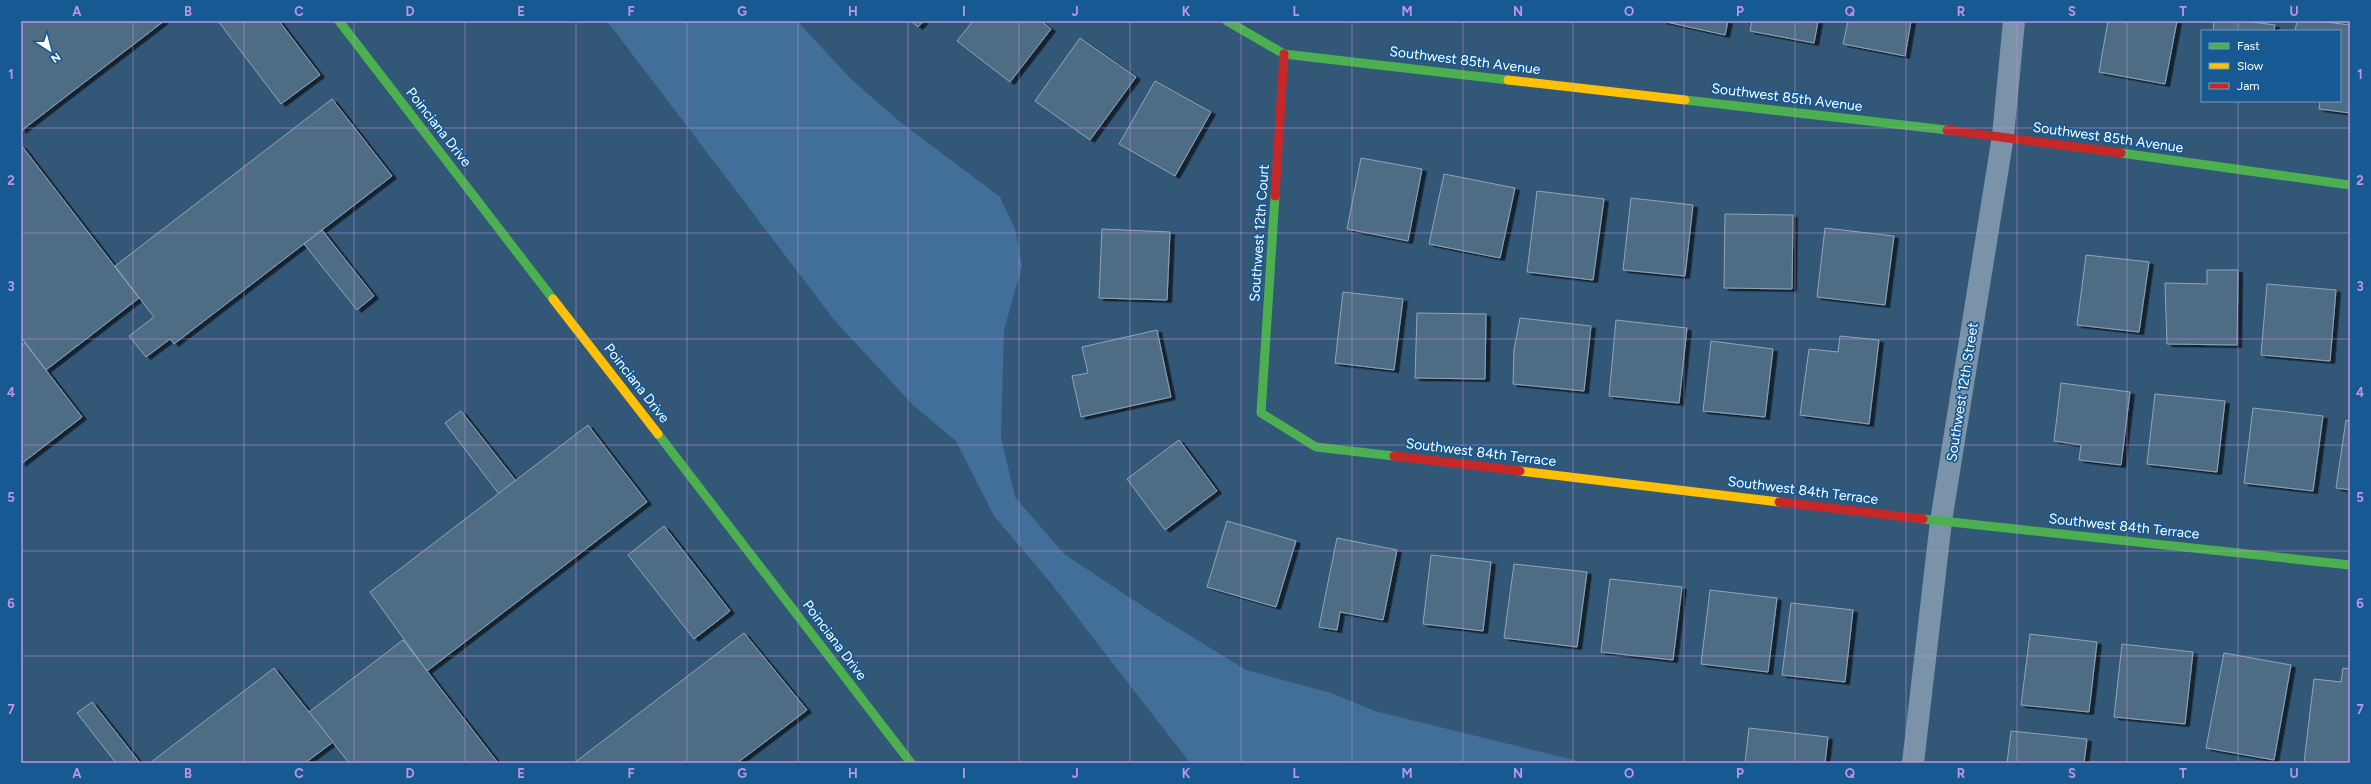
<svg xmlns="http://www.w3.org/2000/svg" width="2371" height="784" viewBox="0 0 2371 784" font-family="Figtree,sans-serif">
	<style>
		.water { fill: #416f99 }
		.building { fill: #4f6c85; stroke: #90a5b7; filter: url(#shadow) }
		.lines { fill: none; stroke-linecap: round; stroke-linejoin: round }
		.street { stroke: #7b93a9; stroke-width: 22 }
		.fast { stroke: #4caf50; stroke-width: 9 }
		.slow { stroke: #ffc107; stroke-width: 9 }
		.jam { stroke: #c62828; stroke-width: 9 }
		.grid { fill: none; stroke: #bd96df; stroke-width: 1; stroke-opacity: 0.55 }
		.labels { text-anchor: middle; stroke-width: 3.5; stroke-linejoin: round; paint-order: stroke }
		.street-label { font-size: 14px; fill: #fff; stroke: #165993 }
		.neatline { fill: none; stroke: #bd96df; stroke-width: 1.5 }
		.grid-label { font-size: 13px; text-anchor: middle; font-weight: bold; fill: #bd96df }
	</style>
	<defs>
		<filter id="shadow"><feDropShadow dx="4.5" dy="2.5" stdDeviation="0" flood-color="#0009"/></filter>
	</defs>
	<rect width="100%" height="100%" fill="#335776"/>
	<!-- water -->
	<path class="water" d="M607 21H797L851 79 899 121 1000 197 1015 229 1022 266 1004 330 1001 438 1015 497 1064 554 1147 609 1246 670 1331 693 1375 711 1586 763H1190L1050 582 994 516 956 441 913 405 835 321Z"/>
	<!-- building -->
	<g class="building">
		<path d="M21 21H164L21 131Z"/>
		<path d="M218 21H279L320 75 281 104Z"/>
		<path d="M911 21H924L918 27Z"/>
		<path d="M973 21H1041L1051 29 1010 82 957 41Z"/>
		<path d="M1662 21H1728L1725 35Z"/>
		<path d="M1752 21H1818L1814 43 1750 31Z"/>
		<path d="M1848 21H1911L1905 56 1843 44Z"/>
		<path d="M2108 21H2177L2165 84 2099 72Z"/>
		<path d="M2214 21H2245L2275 25 2274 31H2213Z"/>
		<path d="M2297 21H2318L2350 25V113L2319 109 2320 101H2340V31H2295Z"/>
		<path d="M1080 38 1136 77 1090 140 1035 101Z"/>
		<path d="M1155 81 1211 112 1175 176 1119 144Z"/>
		<path d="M332 99 392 176 174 344 170 339 146 357 129 336 154 317 115 266Z"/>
		<path d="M21 145 139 298 46 370 21 337Z"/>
		<path d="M1361 158 1422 169 1408 241 1347 229Z"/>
		<path d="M1444 174 1515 188 1500 258 1429 244Z"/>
		<path d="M1537 191 1604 199 1593 280 1527 272Z"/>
		<path d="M1631 198 1693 205 1685 276 1623 270Z"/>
		<path d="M1725 214 1793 215 1792 289 1724 288Z"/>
		<path d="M1825 228 1894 236 1885 305 1817 297Z"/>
		<path d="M1102 229 1170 232 1167 300 1099 298Z"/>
		<path d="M322 230 374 296 357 310 304 244Z"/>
		<path d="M2086 255 2149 262 2139 332 2077 325Z"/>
		<path d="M2207 270H2238L2237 345 2167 344 2165 283 2207 284Z"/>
		<path d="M2267 284 2336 290 2330 361 2261 355Z"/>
		<path d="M1343 292 1403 299 1394 370 1335 363Z"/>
		<path d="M1417 313 1486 314 1485 379 1415 378Z"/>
		<path d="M1520 318 1591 326 1584 391 1513 384 1514 350Z"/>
		<path d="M1616 320 1687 328 1679 403 1609 396Z"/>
		<path d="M1157 330 1171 397 1081 417 1072 376 1088 373 1082 347Z"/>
		<path d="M1840 336 1879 340 1869 424 1800 415 1809 349 1838 352Z"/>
		<path d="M1711 341 1773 349 1765 417 1703 411Z"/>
		<path d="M25 343 82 417 21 464V346Z"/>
		<path d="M2061 383 2130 392 2121 465 2079 460 2081 445 2054 441Z"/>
		<path d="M2155 394 2225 401 2217 472 2147 464Z"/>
		<path d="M2253 408 2323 416 2313 491 2244 483Z"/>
		<path d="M461 411 516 481 499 494 445 423Z"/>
		<path d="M2346 420 2350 421V490L2336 488Z"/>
		<path d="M588 425 647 502 427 671 370 592Z"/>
		<path d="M1179 440 1217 491 1165 530 1127 479Z"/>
		<path d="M1227 521 1296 541 1276 607 1207 587Z"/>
		<path d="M664 526 730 611 694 639 628 555Z"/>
		<path d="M1337 538 1397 550 1383 620 1340 612 1337 630 1319 627Z"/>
		<path d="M1431 555 1491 562 1483 631 1423 624Z"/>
		<path d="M1514 564 1587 572 1577 647 1504 638Z"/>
		<path d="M1610 579 1682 587 1673 660 1601 652Z"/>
		<path d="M1710 590 1777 598 1768 672 1701 664Z"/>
		<path d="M1791 603 1853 610 1845 682 1782 675Z"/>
		<path d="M744 633 807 710 737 763H574Z"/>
		<path d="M2030 634 2097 642 2089 712 2021 705Z"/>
		<path d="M403 640 427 671 498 763H349L309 712Z"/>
		<path d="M2122 644 2193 652 2185 724 2114 717Z"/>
		<path d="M2224 653 2291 665 2274 760 2206 748Z"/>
		<path d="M274 668 333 742 305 763H150Z"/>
		<path d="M2343 668 2350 669V763H2304L2314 679 2341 682Z"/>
		<path d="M92 702 140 763H116L77 713Z"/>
		<path d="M1749 728 1828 737 1825 763H1745Z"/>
		<path d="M2011 731 2087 739 2084 763H2007Z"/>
	</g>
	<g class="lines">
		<!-- street -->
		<path class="street" d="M1913 763 1941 521 2003 136 2014 21"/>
		<!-- fast -->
		<g class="fast">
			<path d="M339 21 553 299"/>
			<path d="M1227 21 1284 54 1508 80"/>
			<path d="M1685 100 1947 130"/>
			<path d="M2121 153 2350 185"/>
			<path d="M1275 196 1261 413 1316 447 1394 456"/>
			<path d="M658 434 911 763"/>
			<path d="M1923 519 2350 565"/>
		</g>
		<!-- slow -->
		<g class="slow">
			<path d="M1508 80 1685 100"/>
			<path d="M553 299 658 434"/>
			<path d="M1520 471 1779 502"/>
		</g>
		<!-- jam -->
		<g class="jam">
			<path d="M1947 130 2121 153"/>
			<path d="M1275 196 1284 54"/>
			<path d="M1394 456 1520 471"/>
			<path d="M1779 502 1923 519"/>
		</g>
	</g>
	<!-- grid -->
	<path class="grid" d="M133 21V763M244 21V763M354 21V763M465 21V763M576 21V763M687 21V763M798 21V763M908 21V763M1019 21V763M1130 21V763M1241 21V763M1352 21V763M1463 21V763M1573 21V763M1684 21V763M1795 21V763M1906 21V763M2017 21V763M2127 21V763M2238 21V31M2238 101V763M21 128H2350M21 233H2350M21 339H2350M21 445H2350M21 551H2350M21 656H2350"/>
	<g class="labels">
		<!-- street labels -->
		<g class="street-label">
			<text transform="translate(1465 60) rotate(7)" y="5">Southwest 85th Avenue</text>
			<text transform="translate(1787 97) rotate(7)" y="5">Southwest 85th Avenue</text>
			<text transform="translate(439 127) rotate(52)" y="5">Poinciana Drive</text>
			<text transform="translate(2108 137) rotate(8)" y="5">Southwest 85th Avenue</text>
			<text transform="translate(1259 233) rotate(-86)" y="5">Southwest 12th Court</text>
			<text transform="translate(637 383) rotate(52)" y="5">Poinciana Drive</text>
			<text transform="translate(1962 392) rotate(-81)" y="5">Southwest 12th Street</text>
			<text transform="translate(1481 452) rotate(7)" y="5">Southwest 84th Terrace</text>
			<text transform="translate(1803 490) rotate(7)" y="5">Southwest 84th Terrace</text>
			<text transform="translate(2124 526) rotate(6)" y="5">Southwest 84th Terrace</text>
			<text transform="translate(835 640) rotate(53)" y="5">Poinciana Drive</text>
		</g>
	</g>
	<!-- border -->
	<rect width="2371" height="784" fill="none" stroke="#165993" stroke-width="44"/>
	<!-- legend -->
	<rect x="2201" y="30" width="140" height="72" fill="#165993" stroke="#739bbe"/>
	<rect x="2209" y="43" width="20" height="6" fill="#4caf50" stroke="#739bbe"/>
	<text x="2237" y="50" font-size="12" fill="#ffffff">Fast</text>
	<rect x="2209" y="63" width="20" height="6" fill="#ffc107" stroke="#739bbe"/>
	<text x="2237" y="70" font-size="12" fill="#ffffff">Slow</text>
	<rect x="2209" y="83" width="20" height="6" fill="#c62828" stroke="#739bbe"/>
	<text x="2237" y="90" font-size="12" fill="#ffffff">Jam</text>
	<!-- north arrow -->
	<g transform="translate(50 50) rotate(144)" stroke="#165993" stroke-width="3" paint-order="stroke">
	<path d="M0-3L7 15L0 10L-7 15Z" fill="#ffffff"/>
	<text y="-6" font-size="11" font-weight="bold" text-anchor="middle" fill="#ffffff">N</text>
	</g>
	<rect x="22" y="22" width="2327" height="740" class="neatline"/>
	<g class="grid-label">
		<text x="77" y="16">A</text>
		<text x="188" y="16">B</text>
		<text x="299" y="16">C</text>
		<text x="410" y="16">D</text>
		<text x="521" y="16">E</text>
		<text x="631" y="16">F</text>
		<text x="742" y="16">G</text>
		<text x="853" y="16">H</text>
		<text x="964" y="16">I</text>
		<text x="1075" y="16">J</text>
		<text x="1186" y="16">K</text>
		<text x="1296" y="16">L</text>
		<text x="1407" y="16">M</text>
		<text x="1518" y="16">N</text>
		<text x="1629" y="16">O</text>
		<text x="1740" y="16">P</text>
		<text x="1850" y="16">Q</text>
		<text x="1961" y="16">R</text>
		<text x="2072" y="16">S</text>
		<text x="2183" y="16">T</text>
		<text x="2294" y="16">U</text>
		<text x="11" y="79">1</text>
		<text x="2360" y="79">1</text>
		<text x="11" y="185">2</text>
		<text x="2360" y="185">2</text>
		<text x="11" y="291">3</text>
		<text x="2360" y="291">3</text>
		<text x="11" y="397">4</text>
		<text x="2360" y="397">4</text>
		<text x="11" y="502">5</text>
		<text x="2360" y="502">5</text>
		<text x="11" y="608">6</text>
		<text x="2360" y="608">6</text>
		<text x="11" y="714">7</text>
		<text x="2360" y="714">7</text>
		<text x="77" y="778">A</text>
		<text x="188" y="778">B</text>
		<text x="299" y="778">C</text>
		<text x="410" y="778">D</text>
		<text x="521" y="778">E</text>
		<text x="631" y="778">F</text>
		<text x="742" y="778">G</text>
		<text x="853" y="778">H</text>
		<text x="964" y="778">I</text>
		<text x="1075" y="778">J</text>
		<text x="1186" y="778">K</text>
		<text x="1296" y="778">L</text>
		<text x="1407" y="778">M</text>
		<text x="1518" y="778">N</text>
		<text x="1629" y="778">O</text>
		<text x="1740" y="778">P</text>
		<text x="1850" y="778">Q</text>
		<text x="1961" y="778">R</text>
		<text x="2072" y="778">S</text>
		<text x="2183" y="778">T</text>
		<text x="2294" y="778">U</text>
	</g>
</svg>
